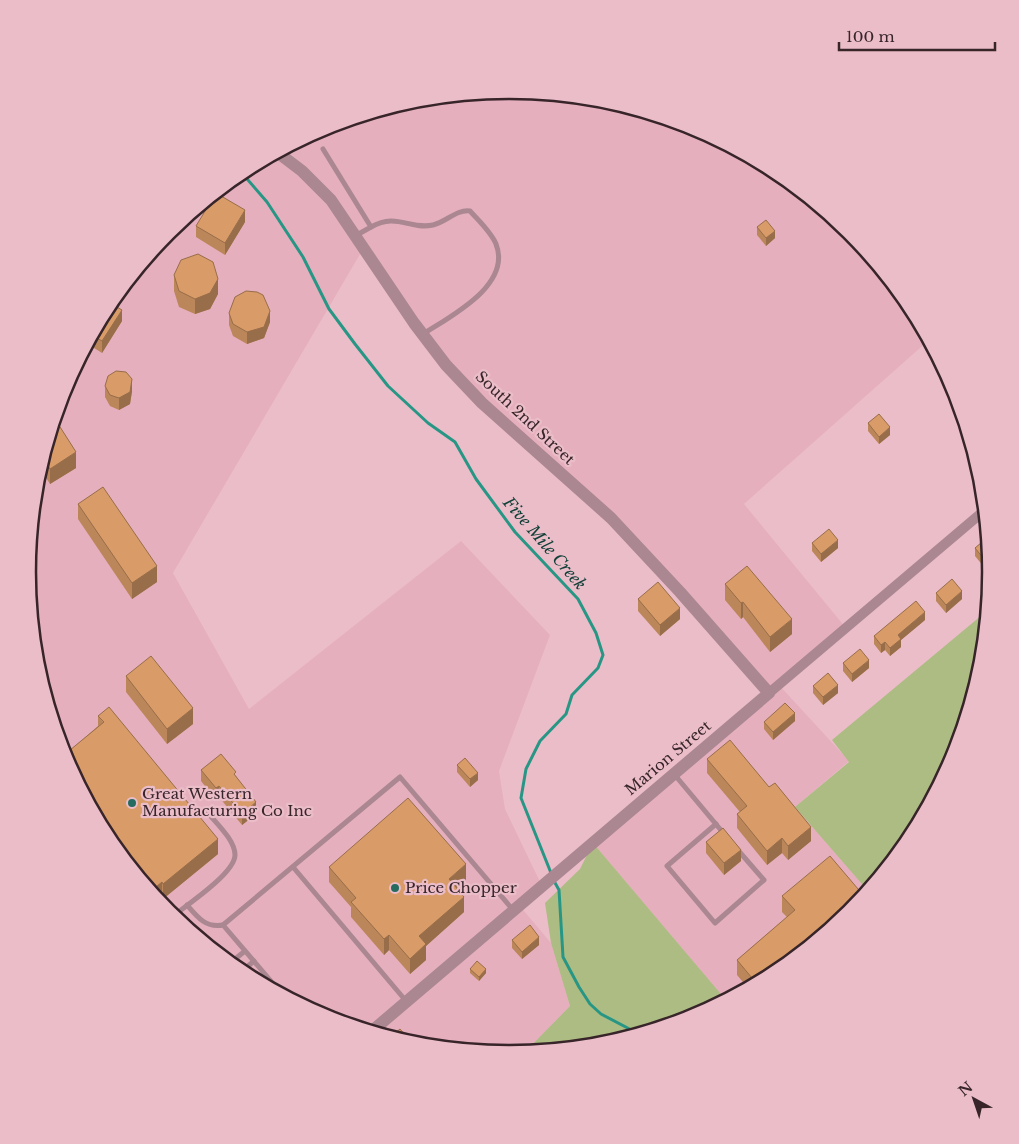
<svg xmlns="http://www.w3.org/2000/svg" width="1019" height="1144" viewBox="0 0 1019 1144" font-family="'Libre Baskerville',serif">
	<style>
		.built { fill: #e5afbe }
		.green { fill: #adbc82 }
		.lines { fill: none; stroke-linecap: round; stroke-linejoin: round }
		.stream { stroke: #289685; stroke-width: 3 }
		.service { stroke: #aa8791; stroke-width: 5 }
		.minor { stroke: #aa8791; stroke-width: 10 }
		.tertiary { stroke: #aa8791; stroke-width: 12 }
		.wall { fill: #bb8659 }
		.shaded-wall { fill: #986d49 }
		.building { fill: #d99c68; stroke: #986d49 }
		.poi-dot { fill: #256b60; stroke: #ebbdc9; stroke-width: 2 }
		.labels { text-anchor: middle; stroke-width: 4.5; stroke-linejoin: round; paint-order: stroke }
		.street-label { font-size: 15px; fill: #37252a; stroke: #ebbdc9 }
		.poi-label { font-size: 15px; fill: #37252a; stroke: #ebbdc9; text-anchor: start }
		.water-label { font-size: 16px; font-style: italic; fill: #114038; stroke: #ebbdc9 }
		.rim { fill: none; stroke: #37252a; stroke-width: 2.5 }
	</style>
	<rect width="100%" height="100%" fill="#ebbdc9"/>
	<!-- built -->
	<path class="built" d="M510 90 604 99 694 127 778 171 851 231 910 304 929 340 744 504 846 628 779 685 849 761 795 807 868 891 850 913 777 973 726 1000 593 843 769 693 680 592 482 403 363 249 173 573 249 709 461 541 550 635 499 771 505 809 542 886 519 905 551 943 570 1006 524 1053 509 1054 415 1045 325 1017 241 973 168 913 109 840 64 756 37 666 28 572 37 478 64 387 109 304 169 231 242 171 325 127 416 99Z"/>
	<!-- green -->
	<g class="green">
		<path d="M988 610 982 666 955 757 910 840 868 891 795 807 849 762 832 740Z"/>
		<path d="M593 843 726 1000 694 1017 603 1045 524 1053 570 1006 551 943 545 903 580 869Z"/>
	</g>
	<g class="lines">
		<!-- stream -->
		<g class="stream">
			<path d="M241 172 267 202 303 257 329 309 355 344 388 386 428 423 455 442 476 479 515 532 578 599 596 633 603 655 598 668 572 695 566 714 540 741 526 769 521 798 551 873"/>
			<path d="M554 881 559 890 563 957 579 987 590 1004 601 1014 639 1034"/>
		</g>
		<!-- service -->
		<g class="service">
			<path d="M323 149 371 227 355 236"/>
			<path d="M371 227C397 212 409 230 433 225 446 222 457 209 470 211 479 221 491 232 496 244 512 285 451 316 423 334"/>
			<path d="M674 774 725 835"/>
			<path d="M716 824 667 866 715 923 764 880 737 849"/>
			<path d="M293 867 406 1001"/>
			<path d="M187 905C198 918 206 928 223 925"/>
			<path d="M173 916C187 905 235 873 235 855 235 840 216 823 208 813"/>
			<path d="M230 963 245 951"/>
			<path d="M241 972 254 961"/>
			<path d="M282 994 223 925 400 777 513 910"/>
		</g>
		<!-- minor -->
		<path class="minor" d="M769 693 985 510"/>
		<!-- tertiary -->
		<path class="tertiary" d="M277 152 302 171 331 200 414 323 446 365 482 403 611 518 680 592 769 693 372 1031"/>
	</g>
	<!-- wall -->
	<g class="wall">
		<path d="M245 222 225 255 196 237V226Z"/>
		<path d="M757 227 775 238 766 246 757 235Z"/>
		<path d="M174 275 218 294 210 309 195 314 179 307 174 291Z"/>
		<path d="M105 312 122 321 102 353 91 346V338Z"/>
		<path d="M229 313 270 322 264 338 247 344 233 336 229 325Z"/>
		<path d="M105 386 132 391 130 404 119 410 110 406 105 397Z"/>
		<path d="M962 412 968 432 962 424Z"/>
		<path d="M55 419 76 468 50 484 40 468Z"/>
		<path d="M868 423 890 435 879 444 868 431Z"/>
		<path d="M78 504 157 582 132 599 78 519Z"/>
		<path d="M988 537 984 567 975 556V548Z"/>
		<path d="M812 543 838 548 821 562 812 551Z"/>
		<path d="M725 584 792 634 770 652 743 617 741 619 725 600Z"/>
		<path d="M936 593 962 599 946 613 936 601Z"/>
		<path d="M638 599 680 619 660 636 638 611Z"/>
		<path d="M925 620 901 640V647L890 656 885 650 881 653 874 644V636Z"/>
		<path d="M843 663 869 668 852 682 843 671Z"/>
		<path d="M126 676 193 724 167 744 126 692Z"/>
		<path d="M813 686 838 693 823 705 813 693Z"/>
		<path d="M98 716 218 854 163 899 162 898 158 900 109 840 64 756 98 726Z"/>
		<path d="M795 721 773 740 764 729V722Z"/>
		<path d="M707 759 811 841 788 860 782 853 767 865 737 828V814L740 812 707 773Z"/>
		<path d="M457 765 478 780 470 787 457 772Z"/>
		<path d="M201 770 236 776 256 814 242 825 219 797 216 800 201 781Z"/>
		<path d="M706 842 741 861 724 875 706 853Z"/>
		<path d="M329 867 466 880 457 888 464 912 426 946V960L410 974 389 950 384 955 351 917V907L329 882Z"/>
		<path d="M782 896H864L777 973 748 988 737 975V960L787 917 782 912Z"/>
		<path d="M512 940 539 945 522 959 512 948Z"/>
		<path d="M470 969 486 973 479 981 470 973Z"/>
	</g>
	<!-- shaded-wall -->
	<g class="shaded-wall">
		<path d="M245 210V222L225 255V243Z"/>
		<path d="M775 231V238L766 246V238Z"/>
		<path d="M218 279V294L210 309 195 314V299Z"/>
		<path d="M122 310V321L102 353V341Z"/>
		<path d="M270 311V322L264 338 247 344V332Z"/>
		<path d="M132 379V391L130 404 119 410V398Z"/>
		<path d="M890 427V435L879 444V437Z"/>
		<path d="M76 452V468L50 484V469Z"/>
		<path d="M838 540V548L821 562V554Z"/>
		<path d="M990 554V561L984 567V559Z"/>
		<path d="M157 566V582L132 599V583Z"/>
		<path d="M962 591V599L946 613V605Z"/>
		<path d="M743 602V617L741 619V603Z"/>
		<path d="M680 608V619L660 636V625Z"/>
		<path d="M925 612V620L901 640V647L890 656V648L898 635Z"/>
		<path d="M792 619V634L770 652V637Z"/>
		<path d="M885 642V650L881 653V645Z"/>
		<path d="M869 660V668L852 682V674Z"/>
		<path d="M838 685V693L823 705V697Z"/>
		<path d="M193 708V724L167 744V729Z"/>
		<path d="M795 713V721L773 740V732Z"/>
		<path d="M478 773V780L470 787V779Z"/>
		<path d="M219 786V797L216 800V788Z"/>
		<path d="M256 802V814L242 825V814Z"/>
		<path d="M811 827V841L788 860V846Z"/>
		<path d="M782 838V853L767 865V851Z"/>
		<path d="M218 839V854L163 899V884Z"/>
		<path d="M741 850V861L724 875V863Z"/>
		<path d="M466 864V880L449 895V879Z"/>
		<path d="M162 882V898L158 900 151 891Z"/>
		<path d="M464 897V912L426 946V960L410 974V959L419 936Z"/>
		<path d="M389 935V950L384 955V939Z"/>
		<path d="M539 937V945L522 959V952Z"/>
		<path d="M486 969V973L479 981V977Z"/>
	</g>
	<!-- building -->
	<g class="building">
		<path d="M216 193 245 210 225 243 196 226Z"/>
		<path d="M766 220 775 231 766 238 757 227Z"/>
		<path d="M198 254 213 262 218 279 210 293 195 299 179 291 174 275 181 260Z"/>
		<path d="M246 291 257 292 263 295 270 311 264 327 247 332 233 324 229 313 235 297Z"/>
		<path d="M110 303 122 310 102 341 92 335Z"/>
		<path d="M116 371 126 372 132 379 130 392 119 398 110 395 105 386 108 376Z"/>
		<path d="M879 414 890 427 879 437 868 423Z"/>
		<path d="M55 419 76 452 50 469 43 458Z"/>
		<path d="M103 487 157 566 132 583 78 504Z"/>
		<path d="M829 529 838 540 821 554 812 543Z"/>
		<path d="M988 537 990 554 984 559 975 548Z"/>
		<path d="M747 566 792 619 770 637 743 602 741 603 725 584Z"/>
		<path d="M952 579 962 591 946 605 936 593Z"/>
		<path d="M658 582 680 608 660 625 638 599Z"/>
		<path d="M916 601 925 612 898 635 901 639 890 648 885 642 881 645 874 636Z"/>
		<path d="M860 649 869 660 852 674 843 663Z"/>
		<path d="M151 656 193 708 167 729 126 676Z"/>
		<path d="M828 673 838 685 823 697 813 686Z"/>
		<path d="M785 703 795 713 773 732 764 722Z"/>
		<path d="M109 707 218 839 163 884 162 882 151 891 109 840 90 804 94 801 75 777 64 755 104 722 98 716Z"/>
		<path d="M730 740 769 787 775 783 811 827 788 846 782 838 767 851 737 814 747 806 707 759Z"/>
		<path d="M221 754 236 772 234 774 256 802 242 814 219 786 216 788 201 770Z"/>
		<path d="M465 758 478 773 470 779 457 765Z"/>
		<path d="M408 798 466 864 449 879 464 897 419 936 426 944 410 959 389 935 384 939 351 902 356 898 329 867Z"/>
		<path d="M723 828 741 850 724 863 706 842Z"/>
		<path d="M830 856 864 896 850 913 777 973 757 984 737 960 795 910 782 896Z"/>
		<path d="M530 925 539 937 522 952 512 940Z"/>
		<path d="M477 961 486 969 479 977 470 969Z"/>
		<path d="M400 1029 413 1044 390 1037Z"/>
	</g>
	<!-- markers -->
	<g class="poi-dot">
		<circle cx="132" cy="803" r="5"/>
		<circle cx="395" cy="888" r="5"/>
	</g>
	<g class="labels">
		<!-- street labels -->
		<g class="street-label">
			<text transform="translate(525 418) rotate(43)" y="5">South 2nd Street</text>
			<text transform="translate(668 758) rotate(-40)" y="5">Marion Street</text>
		</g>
		<!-- poi labels -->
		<g class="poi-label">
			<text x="142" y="799">Great Western<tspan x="142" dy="17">Manufacturing Co Inc</tspan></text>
			<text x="405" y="893">Price Chopper</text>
		</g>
		<!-- water labels -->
		<g class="water-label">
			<text transform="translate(545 543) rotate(49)" y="6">Five Mile Creek</text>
		</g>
	</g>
	<!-- crop -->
	<path d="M0 0H1019V1144H0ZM36 572a473 473 0 1 1 946 0a473 473 0 1 1-946 0Z" fill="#ebbdc9" fill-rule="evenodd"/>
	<path class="rim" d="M36 572a473 473 0 1 1 946 0a473 473 0 1 1-946 0Z"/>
	<!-- north arrow -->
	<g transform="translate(974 1099) rotate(320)" stroke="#ebbdc9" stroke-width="4" paint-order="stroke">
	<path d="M0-4L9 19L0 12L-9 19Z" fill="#37252a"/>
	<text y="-8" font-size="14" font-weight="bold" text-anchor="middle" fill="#37252a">N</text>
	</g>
	<!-- scale -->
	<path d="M839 42v8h156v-8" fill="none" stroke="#37252a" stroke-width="2.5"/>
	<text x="846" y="42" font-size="15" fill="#37252a" stroke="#ebbdc9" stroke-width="4" paint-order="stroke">100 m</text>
</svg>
